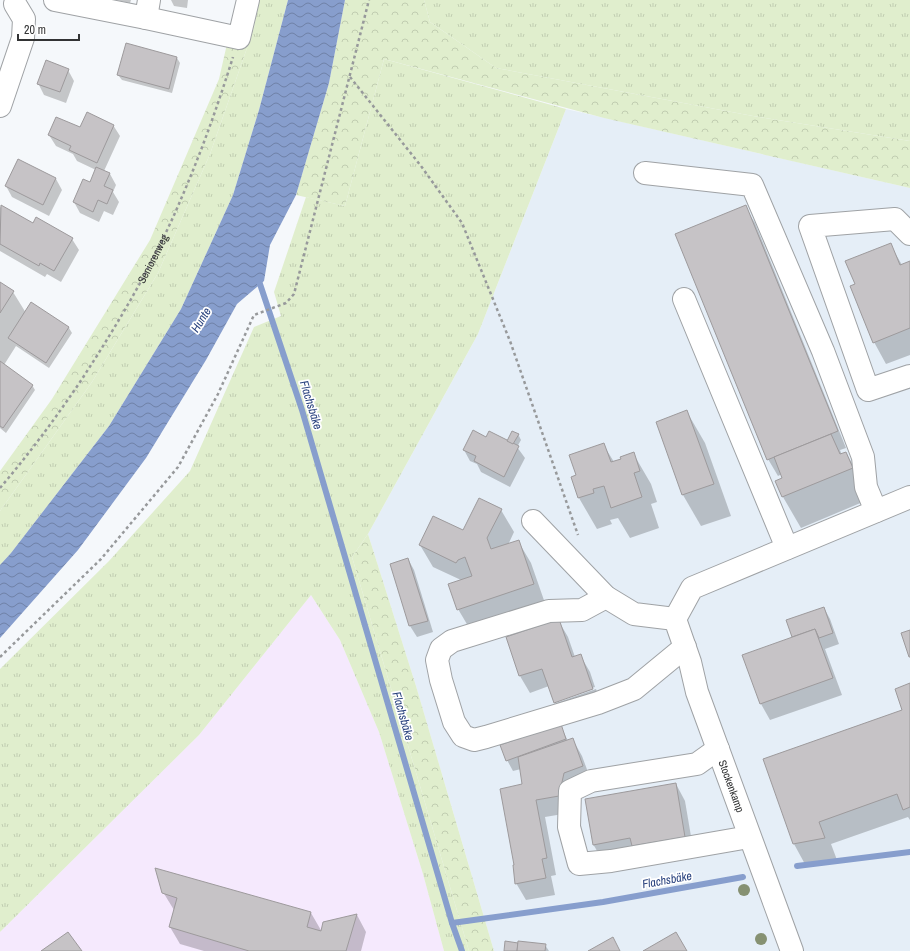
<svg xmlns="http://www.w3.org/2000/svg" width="910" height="951" viewBox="0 0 910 951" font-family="'Archivo Narrow',sans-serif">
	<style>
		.built { fill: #e5eef7 }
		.education { fill: #f5e9fd }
		.grass { fill: url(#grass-tufts) }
		.forest { fill: url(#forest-crowns) }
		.water { fill: url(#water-waves) }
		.shadow { fill: #0003 }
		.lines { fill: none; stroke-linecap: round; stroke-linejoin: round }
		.stream { stroke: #879ecd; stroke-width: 6 }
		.building { fill: #c6c3c6; stroke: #9d9a9c }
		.minor-casing { stroke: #9fa2a5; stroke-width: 24 }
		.path { stroke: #97999b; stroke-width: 2.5; stroke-dasharray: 3 3; stroke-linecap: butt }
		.minor { stroke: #fff; stroke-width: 22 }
		.tree { fill: #869172 }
		.labels { text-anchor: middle; stroke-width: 3.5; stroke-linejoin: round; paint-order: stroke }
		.street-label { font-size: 11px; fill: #323334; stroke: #fff }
		.water-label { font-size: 12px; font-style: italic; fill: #29427e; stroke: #fff }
	</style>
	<defs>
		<pattern id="grass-tufts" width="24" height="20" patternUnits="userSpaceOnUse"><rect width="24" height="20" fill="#e0eecd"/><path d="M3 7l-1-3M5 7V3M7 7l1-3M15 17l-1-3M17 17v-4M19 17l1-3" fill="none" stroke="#c1cdb1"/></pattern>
		<pattern id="forest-crowns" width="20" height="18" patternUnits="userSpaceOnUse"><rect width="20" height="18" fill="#e0eecd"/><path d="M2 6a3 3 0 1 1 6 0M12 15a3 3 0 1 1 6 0" fill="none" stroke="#c1cdb1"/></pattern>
		<pattern id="water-waves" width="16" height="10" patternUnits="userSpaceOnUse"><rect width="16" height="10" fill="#879ecd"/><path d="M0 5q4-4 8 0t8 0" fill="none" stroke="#6f81a7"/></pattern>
	</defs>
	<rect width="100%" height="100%" fill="#f5f8fb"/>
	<!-- built -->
	<path class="built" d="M566 109 910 188V951H494L416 686 368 534 478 334Z"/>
	<!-- education -->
	<path class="education" d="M311 595 340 640 379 732 423 874 444 951H0V932L199 735Z"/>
	<!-- grass -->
	<g class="grass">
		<path d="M259 0H288L259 110 233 195 181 309 109 426 11 553 0 565V511L92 382 158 273 210 154 254 28Z"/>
		<path d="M424 0H910V141L753 116 496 68 430 22Z"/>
		<path d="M384 59 566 109 478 334 368 534 352 557 469 951H444L423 874 379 732 340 640 311 595 199 735 0 932V669L109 561 190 471 254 327 281 316 274 292 306 197 345 206Z"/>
	</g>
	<!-- forest -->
	<g class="forest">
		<path d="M237 0H259L254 28 210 154 158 273 92 382 0 511V471L52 399 150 240 219 79Z"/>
		<path d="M345 0H424L430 22 496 68 753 116 910 141V188L604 118 384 59 345 206 296 195 329 83Z"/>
		<path d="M368 534 416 686 494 951H469L352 557Z"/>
	</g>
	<!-- water -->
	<path class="water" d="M288 0H345L329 83 296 195 270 245 264 281 237 304 206 360 146 458 78 550 0 638V565L11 553 109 426 181 309 233 195 259 110Z"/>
	<!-- shadow -->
	<g class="shadow">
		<path d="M116 0H131L130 3Z"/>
		<path d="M171 0H188L187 8 174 6Z"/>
		<path d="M177 58 180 63 172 93 122 80 118 75Z"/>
		<path d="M68 70 74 81 66 103 44 95 38 83Z"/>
		<path d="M113 125 120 136 104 171 110 174 116 185 113 192 119 202 113 215 104 211 99 222 80 213 74 202 90 183 96 170 77 161 73 154 56 146 49 135 80 129Z"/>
		<path d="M18 160 56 179 62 190 49 216 12 197 6 186Z"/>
		<path d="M1 206 33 225 72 239 79 250 61 282 47 274 45 277 0 251V208Z"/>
		<path d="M745 207 755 223 846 448 840 450 842 455 846 453 864 484 870 499 801 528 783 497V478L782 474 778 476 768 459Z"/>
		<path d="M890 244 902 265 910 262V355L886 364 874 342 856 285Z"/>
		<path d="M0 283 13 292 26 313 31 303 69 328 72 333 49 368 16 346 4 365 32 385 35 390 6 433 0 428Z"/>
		<path d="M687 412 705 443 731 516 701 526 683 495 658 422Z"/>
		<path d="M518 434 521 440 517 447 525 458 510 487 481 472 477 464 470 461 464 450 486 438 510 443Z"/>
		<path d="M603 444 614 462 622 460 633 453 651 484 657 502 651 504 659 528 630 538 618 518 610 520 612 524 597 529 579 498 572 478 578 476Z"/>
		<path d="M501 510 514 532 508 545 518 541 531 563 546 606 471 631 458 609 461 580 433 567 420 545 463 532Z"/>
		<path d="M408 559 414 570 433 632 417 637 410 626 391 564Z"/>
		<path d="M824 608 830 619 839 644 825 649 842 695 770 720 761 704 744 655 794 638 793 637Z"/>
		<path d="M558 620 568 637 575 657 580 655 590 672 595 687 556 701V703L596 689 602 706 564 719 555 702 549 686 530 693 520 676 507 638Z"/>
		<path d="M910 684V820L908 817 831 844 837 860 806 866 794 844 903 711Z"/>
		<path d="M560 725 568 741 573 740 582 756 592 783 569 813 545 817 556 875 551 876 555 895 526 900 516 883 524 785 521 769 513 771 507 760Z"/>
		<path d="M676 784 685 801 694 854 603 861 593 844Z"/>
		<path d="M163 892 311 913 322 932 357 915 366 932 361 951H204L180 944 170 927 174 910Z"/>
		<path d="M517 944 545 945 549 951H505Z"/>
	</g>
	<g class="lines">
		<!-- stream -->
		<g class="stream">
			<path d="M258 278 302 410 452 923 603 902 743 877"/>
			<path d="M797 866 910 852"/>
			<path d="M452 923 462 951"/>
		</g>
	</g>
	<!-- building -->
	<g class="building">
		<path d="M126 43 177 57 169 89 117 75Z"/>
		<path d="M46 60 69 69 60 92 37 84Z"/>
		<path d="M87 112 114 125 97 163 69 150 71 146 48 135 56 117 80 127Z"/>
		<path d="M18 159 56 178 43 205 5 186Z"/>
		<path d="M96 167 110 173 104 186 113 190 107 204 98 200 93 212 73 202 83 179 90 182Z"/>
		<path d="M1 205 33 223 36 217 73 238 54 271 40 263 39 266 0 244Z"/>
		<path d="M746 205 838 431 767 460 675 234Z"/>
		<path d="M891 243 900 265 910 261V328L873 343 850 286 855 284 845 261Z"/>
		<path d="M0 282 14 291 0 313Z"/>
		<path d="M31 302 69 327 46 363 8 338Z"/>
		<path d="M0 361 33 385 3 428 0 426Z"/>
		<path d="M687 410 714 484 682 495 656 422Z"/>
		<path d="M473 430 486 437 489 431 519 446 504 477 474 461 476 456 463 450Z"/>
		<path d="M512 431 519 434 513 444 507 441Z"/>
		<path d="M831 434 840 454 846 452 853 468 782 497 775 481 782 478 774 457Z"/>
		<path d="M604 443 611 462 621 459 620 457 634 452 640 471 634 473 642 497 611 508 604 486 593 489 594 493 578 498 571 477 576 475 569 455Z"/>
		<path d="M479 498 502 509 487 538 491 549 519 540 534 584 457 610 448 584 472 576 465 557 458 560 456 563 419 545 433 516 463 530Z"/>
		<path d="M408 558 428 621 409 626 390 564Z"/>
		<path d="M824 607 833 633 819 638 815 629 792 637 786 620Z"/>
		<path d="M559 619 572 657 581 654 593 689 554 703 542 669 519 676 506 637Z"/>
		<path d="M815 629 833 678 760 704 742 655Z"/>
		<path d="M910 630V657H909L901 633Z"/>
		<path d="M910 683V807L903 810 897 794 819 822 825 838 793 844 763 759 902 710 895 689Z"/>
		<path d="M561 724 566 739 506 761 500 745Z"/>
		<path d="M573 738 583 766 564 773 559 796 536 800 547 858 542 859 546 878 515 884 513 865H514L500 789 522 784 518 757Z"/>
		<path d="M676 783 685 837 632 846 630 838 593 845 585 799Z"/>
		<path d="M155 868 311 912 307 927 321 931 323 922 357 914 346 951H249L169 927 177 898 162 893Z"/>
		<path d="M68 932 82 951H41Z"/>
		<path d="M676 932 687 951H643Z"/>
		<path d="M613 937 620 951H588Z"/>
		<path d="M505 941 518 943 517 951H504Z"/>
		<path d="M518 941 546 944 545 951H517Z"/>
	</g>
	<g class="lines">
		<!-- minor casing -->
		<g class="minor-casing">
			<g id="minor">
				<path d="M55 0 146 18 149 0"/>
				<path d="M146 18 239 38 248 0"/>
				<path d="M0 106 23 38 24 19 15 4"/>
				<path d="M645 173 752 185 823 351 863 457 866 487 876 511"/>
				<path d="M910 234 895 219 810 226 868 390 910 376"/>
				<path d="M684 299 787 548"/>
				<path id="s2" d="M533 521 606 597 634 614 675 619 690 662 697 692 792 951"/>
				<path d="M606 597 582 610 549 611 452 641 441 649 437 660 441 680 454 722 463 736 474 740 486 737 598 703 634 689 685 647"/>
				<path d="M675 619 692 588 910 497"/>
				<path d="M718 749 697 764 591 781 570 791 569 827 579 864 611 861 749 837"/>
			</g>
		</g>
		<!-- path -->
		<g class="path">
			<path d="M350 77 421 166 462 223 510 341 578 535"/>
			<path id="s1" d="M0 488C29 454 55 419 80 382 118 324 154 263 181 199 201 153 218 105 233 57"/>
			<path d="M0 657 101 559 178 467 218 394 254 315 286 303 294 294 369 0"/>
		</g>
		<!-- minor -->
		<use href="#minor" class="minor"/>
	</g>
	<!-- trees -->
	<g class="tree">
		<circle cx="744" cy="890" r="6"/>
		<circle cx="761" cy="939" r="6"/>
	</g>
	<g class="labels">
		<!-- street labels -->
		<g class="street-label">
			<text dy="4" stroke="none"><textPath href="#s1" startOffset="276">Seniorenweg</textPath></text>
			<text dy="4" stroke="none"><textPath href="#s2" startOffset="356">Stockenkamp</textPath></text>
		</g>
		<!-- water labels -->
		<g class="water-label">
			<text transform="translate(201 320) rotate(-58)" y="4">Hunte</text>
			<text transform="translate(311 405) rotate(73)" y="4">Flachsbäke</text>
			<text transform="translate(403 716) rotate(74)" y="4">Flachsbäke</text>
			<text transform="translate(667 880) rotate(-10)" y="4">Flachsbäke</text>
		</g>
	</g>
	<!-- scale -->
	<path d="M18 34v6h61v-6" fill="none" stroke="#323334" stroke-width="2"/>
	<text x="24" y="34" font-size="12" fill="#323334" stroke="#ffffff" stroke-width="3" paint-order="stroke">20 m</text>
</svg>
